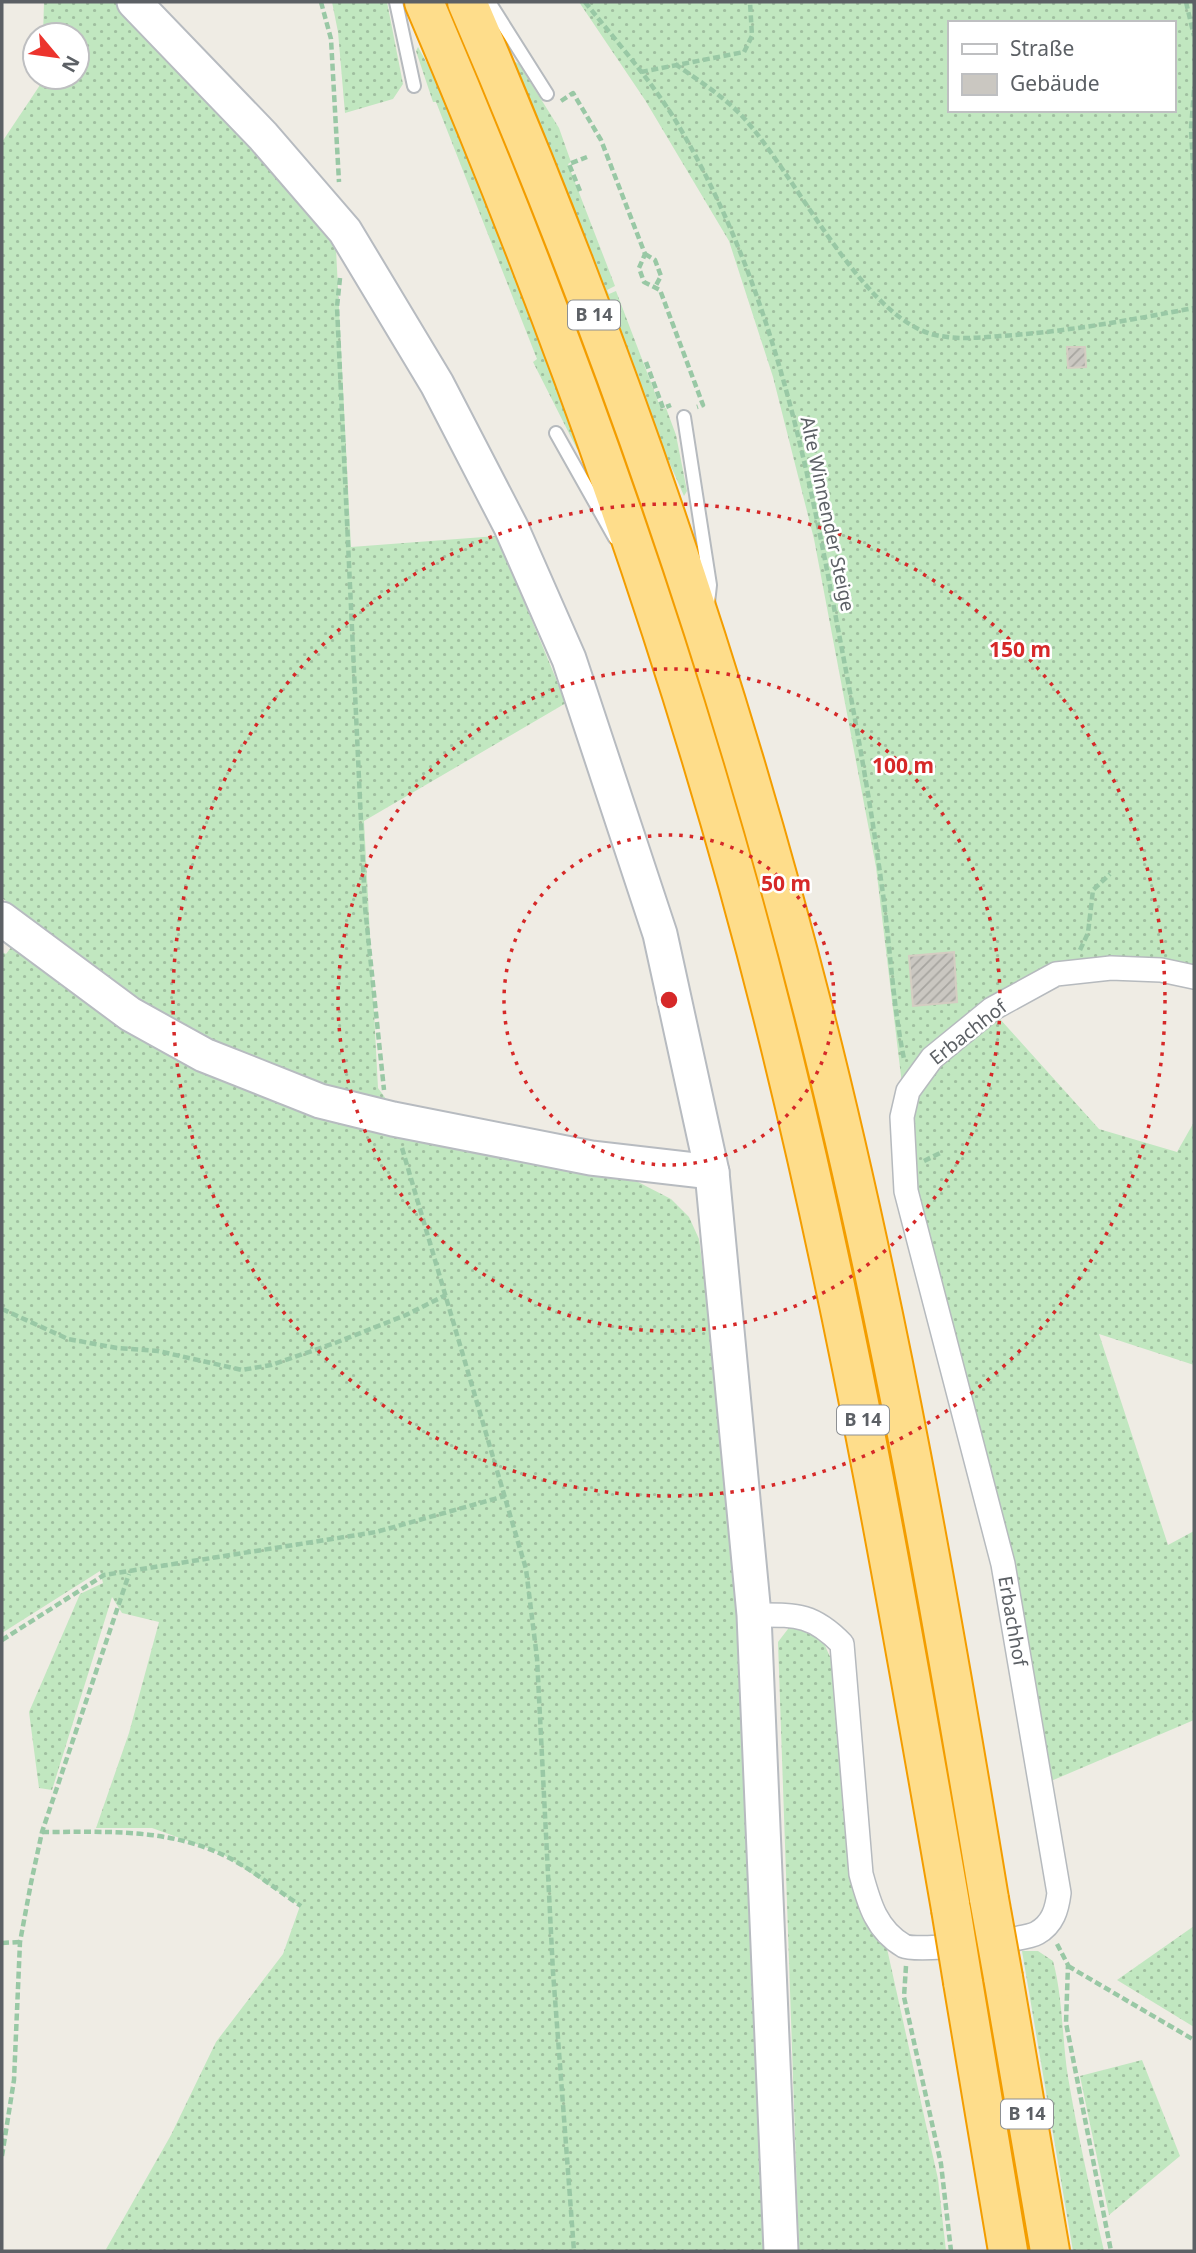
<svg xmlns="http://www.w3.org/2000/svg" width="1196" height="2253" viewBox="0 0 1196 2253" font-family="'Noto Sans',sans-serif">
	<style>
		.grass { fill: url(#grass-dots); fill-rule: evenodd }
		.building { fill: url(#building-hatch); stroke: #d4cdc2; stroke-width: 2 }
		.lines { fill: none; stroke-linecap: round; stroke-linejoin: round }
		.lane-casing { stroke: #b6babe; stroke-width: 16 }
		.street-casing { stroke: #b6babe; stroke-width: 26 }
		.secondary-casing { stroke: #b7bbc0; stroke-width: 37 }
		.highway-casing { stroke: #f39d00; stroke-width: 42 }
		.path { stroke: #99c8a5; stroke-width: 4.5; stroke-dasharray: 7 3.5; stroke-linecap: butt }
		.lane { stroke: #fff; stroke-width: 12 }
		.street { stroke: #fff; stroke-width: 23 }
		.secondary { stroke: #fff; stroke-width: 33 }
		.highway { stroke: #fedd8b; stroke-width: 38 }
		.highway-bridge-casing { stroke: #f39d00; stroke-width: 42; stroke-linecap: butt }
		.highway-bridge { stroke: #fedd8b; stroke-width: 38 }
		.ring { fill: none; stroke: #d62828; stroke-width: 3.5; stroke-dasharray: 3.5 7 }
		.labels { text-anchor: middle; stroke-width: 5; stroke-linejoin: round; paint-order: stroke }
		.shield { fill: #fff; stroke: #8d9093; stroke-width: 2 }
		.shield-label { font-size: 18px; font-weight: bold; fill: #5c6065 }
		.street-label { font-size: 19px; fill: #5c6065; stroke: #fff }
		.centre { fill: #d62828; stroke: #fff; stroke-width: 3.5 }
		.ring-label { font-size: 21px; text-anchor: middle; font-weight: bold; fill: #d62828; stroke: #fff; stroke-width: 5; stroke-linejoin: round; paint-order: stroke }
	</style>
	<defs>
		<pattern id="grass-dots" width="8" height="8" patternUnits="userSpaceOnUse" patternTransform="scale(1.75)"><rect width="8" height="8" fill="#c1e7c0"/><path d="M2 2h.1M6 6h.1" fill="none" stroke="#a0bfa0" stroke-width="1.8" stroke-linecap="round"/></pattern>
		<pattern id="building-hatch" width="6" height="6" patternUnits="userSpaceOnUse" patternTransform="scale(1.75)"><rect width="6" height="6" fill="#cac7c1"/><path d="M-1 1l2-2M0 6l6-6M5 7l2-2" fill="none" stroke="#a7a5a0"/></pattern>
	</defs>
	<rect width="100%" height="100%" fill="#efece4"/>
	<!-- grass -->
	<g class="grass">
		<path d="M44 2H121L303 199 336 249 351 547 497 536 566 703 364 821 378 1088 415 1138 638 1182 671 1199 689 1217 699 1239 718 1382 739 1616 769 2251H105L171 2135 216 2042 283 1954 300 1906 221 1853 152 1828H96L129 1733 159 1622 122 1613 112 1597 52 1790 39 1788 29 1712 80 1594 103 1583 100 1571 2 1633V952L6 954 32 920 2 898V142L42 82V77H77V35H43Z"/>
		<path d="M332 2H387L403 84 393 99 345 113 338 32Z"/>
		<path d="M579 2H1194V969H1090L991 1009 1099 1129 1177 1152 1194 1122V1365L1099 1334 1168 1545 1194 1531V1720L1051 1781 915 1193 876 867 814 539 773 377 729 241 645 100ZM949 23H1173V110H949Z"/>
		<path d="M418 47 444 94 585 450 577 449 533 362 537 359 436 102H433L416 51Z"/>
		<path d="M512 60 519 64 559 128 571 162 568 164 615 286 607 290 609 294 616 291 661 409 666 408 676 435 687 491 684 496 645 407Z"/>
		<path d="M791 1625 808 1626 822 1639 831 1659 855 1889 886 1944 938 2179 946 2251H799L778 1642Z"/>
		<path d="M1194 1926V2027L1117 1980Z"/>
		<path d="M1022 1951H1038L1053 1961C1063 1998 1062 2039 1068 2077 1078 2136 1091 2194 1104 2251H1073Z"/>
		<path d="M1142 2060 1180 2156 1109 2215 1080 2076Z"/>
	</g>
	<!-- building -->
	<g class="building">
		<path d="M1067 347H1085L1086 367 1068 368Z"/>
		<path d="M954 952 957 1002 913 1006 909 956Z"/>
	</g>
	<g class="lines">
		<!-- lane casing -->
		<g class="lane-casing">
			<g id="lane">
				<path d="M396 2 414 86"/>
				<path d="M489 2 547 94"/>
				<path d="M684 417 710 585 708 603"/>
				<path d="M556 433 615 538"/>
			</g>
		</g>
		<!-- street casing -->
		<g class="street-casing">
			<path id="street" d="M754 1615C795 1615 812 1613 842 1644L861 1874C869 1903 876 1930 904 1946 916 1952 1023 1941 1037 1933 1053 1924 1057 1909 1059 1893L1003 1564 906 1191 902 1117 908 1091 932 1058 992 1009 1056 974 1111 968 1161 970 1194 977"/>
		</g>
		<!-- secondary casing -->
		<g class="secondary-casing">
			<g id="secondary">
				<path d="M134 2 263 136 345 231 437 384 511 527 569 659 660 934 712 1172 754 1615 781 2251"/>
				<path d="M2 919 130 1014 204 1055 320 1101 393 1119 591 1158 712 1172"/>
			</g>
		</g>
		<!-- highway casing -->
		<g class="highway-casing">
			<g id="highway">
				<path d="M424 2C569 341 693 690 781 1048 851 1333 901 1620 951 1909"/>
				<path d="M467 2C608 329 726 668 814 1014 888 1305 940 1602 989 1899"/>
				<path d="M1003 1977 1050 2251"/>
				<path d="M963 1982 1008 2251"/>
			</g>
		</g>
		<!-- path -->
		<g class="path">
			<path d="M321 2 331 39 339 182"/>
			<path d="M585 2C616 41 651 80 677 123 766 273 804 444 835 613 852 702 869 791 881 880 890 940 892 1000 904 1059"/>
			<path d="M1186 2 1194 36"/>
			<path d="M675 64C698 80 723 96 742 116 795 173 859 312 931 334 954 340 977 338 1000 336 1066 332 1130 320 1194 308"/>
			<path d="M641 72 744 52 752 36 750 2"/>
			<path d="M1194 90 1191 129 1194 183"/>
			<path d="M561 101 573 93 601 140 645 254 639 268 644 282 660 290 703 405 697 407"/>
			<path d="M580 191 569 164 587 157"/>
			<path d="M645 254 655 260 661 276 655 287"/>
			<path d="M340 278 337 307 365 907 384 1090"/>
			<path d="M646 362 663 408 671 405"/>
			<path d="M1080 950 1088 933 1093 890 1110 874"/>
			<path d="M402 1148 526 1569 537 1658 553 1972 574 2251"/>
			<path d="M924 1161 940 1153"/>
			<path d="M2 1309 68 1339 117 1348 158 1351 242 1370 271 1365 335 1343 406 1315 446 1295"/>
			<path d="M2 1640 104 1575 376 1532 505 1496"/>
			<path d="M42 1832C103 1832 162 1828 219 1853 247 1865 275 1889 301 1906"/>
			<path d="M2 1943 20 1942"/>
			<path d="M1057 1944 1068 1965 1066 2023 1111 2251"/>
			<path d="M906 1966 904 1997 941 2164 951 2251"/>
			<path d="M1068 1966 1194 2040"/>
			<path d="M2 2156 14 2080 20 1942 31 1883 42 1832 129 1574"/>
		</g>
		<!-- lane -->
		<use href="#lane" class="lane"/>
		<!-- street -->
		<use href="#street" class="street"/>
		<!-- secondary -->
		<use href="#secondary" class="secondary"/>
		<!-- highway -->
		<use href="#highway" class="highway"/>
		<!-- highway-bridge casing -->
		<g class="highway-bridge-casing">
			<g id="highway-bridge">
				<path d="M989 1899 1003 1977"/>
				<path d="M951 1909 963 1982"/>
			</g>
		</g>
		<!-- highway-bridge -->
		<use href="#highway-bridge" class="highway-bridge"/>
	</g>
	<!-- distance rings -->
	<g class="ring">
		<circle cx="669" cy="1000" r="165"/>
		<circle cx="669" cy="1000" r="331"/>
		<circle cx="669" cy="1000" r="496"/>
	</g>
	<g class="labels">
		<!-- shield labels -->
		<g class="shield">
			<rect x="568" y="300.5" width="52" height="29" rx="5"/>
			<rect x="837" y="1405.5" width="52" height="29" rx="5"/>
			<rect x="1001" y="2099.5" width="52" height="29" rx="5"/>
		</g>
		<g class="shield-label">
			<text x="594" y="321">B 14</text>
			<text x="863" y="1426">B 14</text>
			<text x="1027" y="2120">B 14</text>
		</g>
		<!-- street labels -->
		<g class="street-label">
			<text transform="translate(828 514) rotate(78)" y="7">Alte Winnender Steige</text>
			<text transform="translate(968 1032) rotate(-38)" y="7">Erbachhof</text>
			<text transform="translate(1013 1621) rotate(80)" y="7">Erbachhof</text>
		</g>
	</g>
	<circle cx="669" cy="1000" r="10" class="centre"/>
	<g class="ring-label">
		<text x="1020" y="657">150 m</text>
		<text x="903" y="773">100 m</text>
		<text x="786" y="891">50 m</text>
	</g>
	<!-- border -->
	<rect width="1196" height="2253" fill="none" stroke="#5c6065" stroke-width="7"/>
	<!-- legend -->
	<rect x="948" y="21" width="228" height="91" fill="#ffffff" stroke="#bebfc1" stroke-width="2"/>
	<rect x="962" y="44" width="35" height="10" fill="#ffffff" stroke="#bebfc1" stroke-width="2"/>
	<text x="1010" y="56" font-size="21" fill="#5c6065">Straße</text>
	<rect x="962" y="74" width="35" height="21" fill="#cac7c1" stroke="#bebfc1" stroke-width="2"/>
	<text x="1010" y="91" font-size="21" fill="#5c6065">Gebäude</text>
	<!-- north arrow -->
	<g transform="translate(56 56) rotate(119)"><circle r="33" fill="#ffffff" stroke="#bebfc1" stroke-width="2"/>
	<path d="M0-5L12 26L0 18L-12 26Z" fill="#ec342d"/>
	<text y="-10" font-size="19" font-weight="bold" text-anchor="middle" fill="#5c6065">N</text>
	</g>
</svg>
